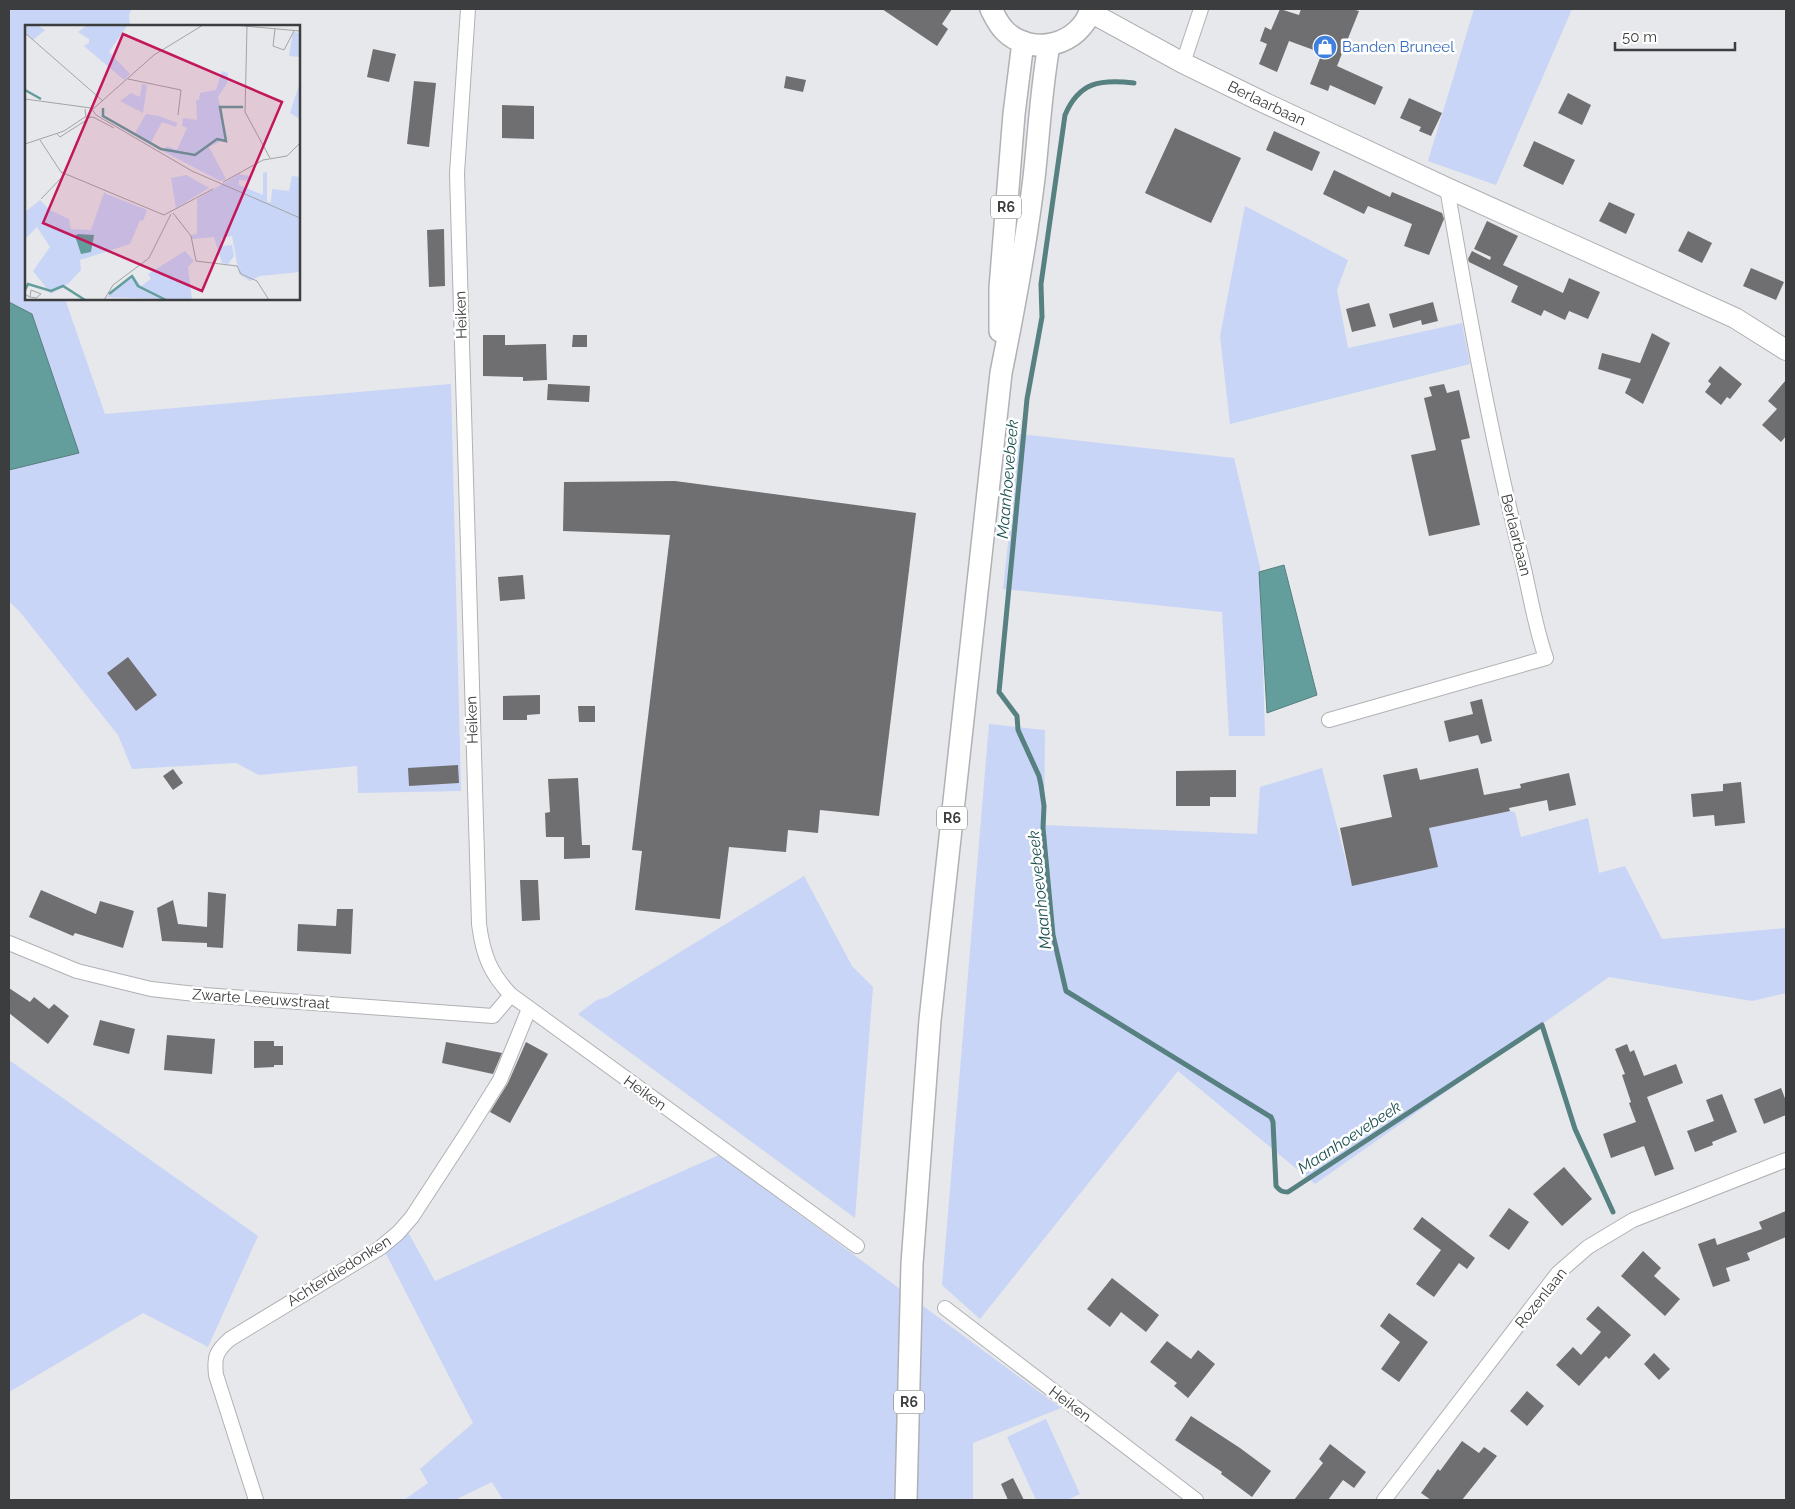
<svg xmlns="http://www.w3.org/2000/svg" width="1795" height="1509" viewBox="0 0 1795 1509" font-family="Raleway,sans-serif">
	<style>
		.green { fill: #c8d5f6 }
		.water { fill: #639d9c; stroke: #578080 }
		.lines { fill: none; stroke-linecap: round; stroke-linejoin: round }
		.stream { stroke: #578080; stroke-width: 5 }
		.building { fill: #6f6e71 }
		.street-casing { stroke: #b0b1b4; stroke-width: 16 }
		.secondary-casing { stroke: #b0b1b4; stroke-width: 22 }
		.primary-casing { stroke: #b0b1b4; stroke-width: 24 }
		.street { stroke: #fff; stroke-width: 14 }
		.secondary { stroke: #fff; stroke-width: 20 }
		.primary { stroke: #fff; stroke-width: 21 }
		.labels { text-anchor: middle; stroke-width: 5; stroke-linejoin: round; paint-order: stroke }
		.shield { fill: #fff; stroke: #767778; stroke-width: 1 }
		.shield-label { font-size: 14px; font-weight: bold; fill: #3c3d3e }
		.shop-label { font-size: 15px; fill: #366cbe; stroke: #fff; text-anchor: start }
		.street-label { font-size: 15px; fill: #3c3d3e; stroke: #fff }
		.water-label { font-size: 16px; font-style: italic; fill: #1d5151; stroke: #fff }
		.inset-river { fill: none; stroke: #639d9c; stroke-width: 2.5 }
		.inset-road { fill: none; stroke: #a3a4a6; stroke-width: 1 }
		.view { fill: #c2185b; fill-opacity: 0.15; stroke: #c2185b; stroke-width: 2.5 }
		.inset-edge { fill: none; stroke: #3c3d3e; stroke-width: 2.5 }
	</style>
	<rect width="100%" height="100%" fill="#e7e8eb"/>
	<!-- green -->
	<g class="green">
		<path d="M9 9H132L129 15 130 26H26V299H65L105 414 451 384 461 791 358 793 357 766 259 775 236 763 132 769 118 735 20 612 9 601Z"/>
		<path d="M1474 9H1572L1496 185 1428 161Z"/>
		<path d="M1245 206 1348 260 1337 290 1348 348 1462 323 1470 364 1230 424 1220 336Z"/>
		<path d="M1020 434 1234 458 1260 567 1265 736H1229L1222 612 1003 589Z"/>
		<path d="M989 724 1045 730 1044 825 1257 834 1260 787 1322 768 1352 885 1437 867 1429 828 1510 811 1515 812 1521 837 1588 818 1599 873 1625 866 1662 939 1786 928V993L1752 1001 1609 977 1315 1184 1178 1071 980 1319 942 1285Z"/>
		<path d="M804 876 852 966 873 987 855 1218 578 1014 597 1000 607 997Z"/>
		<path d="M9 1060 258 1236 208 1347 143 1313 9 1392Z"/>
		<path d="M719 1155 1061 1408 973 1443V1500H503L492 1482 455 1500H404L428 1483 420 1469 473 1423 384 1250 408 1232 435 1281Z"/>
		<path d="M1046 1419 1080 1494 1067 1500H1036L1007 1437Z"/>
	</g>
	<!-- water -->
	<g class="water">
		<path d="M9 302 32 314 79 453 9 470Z"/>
		<path d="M1284 565 1317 695 1267 713 1259 572Z"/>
	</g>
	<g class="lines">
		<!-- stream -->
		<path class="stream" d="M1134 83C1100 79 1079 82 1065 115L1041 284 1042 317 1027 399 999 692 1017 716 1018 730 1039 776 1041 785 1044 806 1043 828 1053 935 1066 991 1271 1117 1273 1122 1276 1186C1280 1191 1282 1192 1288 1192L1542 1025 1575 1129 1613 1212"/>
	</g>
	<!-- building -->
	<g class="building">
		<path d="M882 9H952L942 24 948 29 937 46Z"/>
		<path d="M1280 9 1299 15 1301 9H1352L1359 11 1337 66 1383 87 1375 105 1330 85 1328 91 1310 84 1322 53 1289 41 1277 72 1259 64 1267 44 1260 41 1265 27 1271 30Z"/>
		<path d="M373 49 396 54 389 82 367 77Z"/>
		<path d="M786 76 806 80 803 92 784 88Z"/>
		<path d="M414 81 436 83 429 147 407 144Z"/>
		<path d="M1568 93 1591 105 1582 125 1558 113Z"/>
		<path d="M1409 98 1442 113 1431 136 1419 131 1421 127 1400 118Z"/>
		<path d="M502 105 534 106V139L502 138Z"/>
		<path d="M1175 128 1241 158 1211 223 1145 193Z"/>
		<path d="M1274 131 1320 152 1312 171 1266 150Z"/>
		<path d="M1534 141 1575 160 1563 185 1523 166Z"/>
		<path d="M1334 170 1390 197 1392 192 1442 213 1444 219 1429 255 1404 246 1412 224 1368 206 1364 214 1323 194Z"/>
		<path d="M1609 202 1635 214 1626 234 1599 221Z"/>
		<path d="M1487 221 1518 236 1503 265 1563 293 1569 278 1600 292 1588 319 1569 311 1565 320 1544 310 1541 316 1511 302 1518 286 1469 262 1468 259 1472 251 1490 260 1491 257 1474 249Z"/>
		<path d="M444 229 445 286 429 287 427 230Z"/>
		<path d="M1688 231 1712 243 1702 263 1678 251Z"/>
		<path d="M1751 268 1784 282 1776 300 1743 286Z"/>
		<path d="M1433 302 1438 321 1422 325 1421 320 1393 328 1389 314Z"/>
		<path d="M1369 303 1376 326 1352 332 1346 309Z"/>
		<path d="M1652 333 1670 343 1643 404 1625 393 1631 379 1598 369 1602 353 1640 363Z"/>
		<path d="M483 335H505V345L546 344 547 380 523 381V377L483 376Z"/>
		<path d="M573 335H587V347H572Z"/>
		<path d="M1720 366 1742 384 1730 399 1727 397 1721 405 1705 392 1711 384 1708 381Z"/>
		<path d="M1786 380V436L1781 442 1762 425 1777 409 1768 401Z"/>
		<path d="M548 384 590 386 589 402 547 400Z"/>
		<path d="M1444 384 1447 393 1459 390 1470 438 1461 440 1480 525 1429 536 1411 455 1436 450 1424 398 1432 396 1429 387Z"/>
		<path d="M675 481 916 513 879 816 820 810 818 833 788 830 786 852 729 847 720 919 635 910 642 851 632 850 670 535 563 531 564 482Z"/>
		<path d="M523 575 525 599 500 601 498 577Z"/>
		<path d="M128 657 157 695 136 711 107 673Z"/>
		<path d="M540 695V714L527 715V720H503V696Z"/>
		<path d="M1482 699 1492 741 1481 744 1478 735 1449 742 1444 721 1473 714 1470 702Z"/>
		<path d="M578 706H595V722H579Z"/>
		<path d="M458 765 459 783 409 786 408 768Z"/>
		<path d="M1417 768 1420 780 1478 768 1484 795 1521 788 1520 784 1569 773 1576 805 1549 811 1547 800 1509 808 1510 811 1429 828 1438 867 1352 886 1340 828 1392 817 1383 775Z"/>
		<path d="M173 769 183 783 173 790 163 776Z"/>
		<path d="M1236 770V797H1210V806H1176V771Z"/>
		<path d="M578 778 582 845H590V858L564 859V837H546L545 813 550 812 548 779Z"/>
		<path d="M1741 782 1745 823 1715 826 1714 815 1693 817 1691 794 1723 791V784Z"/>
		<path d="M520 880H538L540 920 522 921Z"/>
		<path d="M41 890 96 914 100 901 134 911 123 948 75 933 73 936 29 917Z"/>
		<path d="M208 892 226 894 223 948 207 947V943L162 941 157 908 173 900 178 924 207 927Z"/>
		<path d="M337 909H353L351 954 297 951 298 924 336 926Z"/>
		<path d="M9 988 30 1002 34 997 49 1009 54 1004 69 1016 48 1044 9 1013Z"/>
		<path d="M100 1020 135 1029 129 1054 93 1045Z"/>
		<path d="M167 1035 215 1039 212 1074 164 1070Z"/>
		<path d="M254 1041H274V1046H283V1065H274V1067L254 1068Z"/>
		<path d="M446 1042 502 1053 493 1074 442 1063Z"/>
		<path d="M526 1042 548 1054 510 1123 490 1112 508 1083Z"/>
		<path d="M1627 1044 1630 1052 1634 1050 1644 1076 1676 1064 1683 1083 1647 1097 1674 1169 1655 1176 1644 1146 1611 1158 1603 1134 1636 1122 1629 1103 1631 1102 1622 1075 1625 1074 1615 1049Z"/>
		<path d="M1781 1088 1786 1101V1115L1764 1124 1754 1099Z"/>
		<path d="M1722 1094 1737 1132 1712 1142 1713 1145 1695 1152 1687 1131 1714 1121 1706 1100Z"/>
		<path d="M1564 1167 1592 1199 1562 1226 1533 1194Z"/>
		<path d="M1509 1208 1529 1222 1509 1250 1489 1236Z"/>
		<path d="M1786 1211V1237L1747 1253 1750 1260 1726 1268 1730 1281 1713 1287 1698 1244 1715 1238 1717 1245 1762 1229 1759 1222Z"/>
		<path d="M1422 1217 1475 1258 1467 1269 1459 1263 1434 1297 1416 1284 1441 1250 1413 1229Z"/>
		<path d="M1643 1251 1661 1268 1654 1276 1680 1299 1665 1316 1621 1276Z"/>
		<path d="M1112 1278 1159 1315 1146 1332 1121 1312 1110 1327 1087 1309Z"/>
		<path d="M1598 1306 1631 1335 1609 1359 1606 1356 1579 1386 1556 1365 1573 1347 1581 1355 1601 1332 1586 1319Z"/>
		<path d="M1389 1313 1428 1342 1399 1382 1381 1369 1400 1342 1380 1326Z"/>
		<path d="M1167 1341 1191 1359 1198 1350 1215 1364 1188 1398 1174 1386 1177 1383 1150 1362Z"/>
		<path d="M1654 1353 1670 1369 1659 1380 1644 1364Z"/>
		<path d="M1527 1391 1544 1406 1527 1426 1510 1411Z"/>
		<path d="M1191 1416 1240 1448 1271 1471 1252 1497 1221 1474 1222 1472 1175 1440Z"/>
		<path d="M1462 1441 1479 1453 1484 1447 1497 1456 1462 1500H1431L1421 1493 1438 1469 1440 1471Z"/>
		<path d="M1330 1444 1366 1472 1354 1488 1343 1480 1328 1500H1294L1323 1463 1319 1459Z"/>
		<path d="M1013 1478 1024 1500H1008L1001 1484Z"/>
	</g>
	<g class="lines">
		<!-- street casing -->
		<g class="street-casing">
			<g id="street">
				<path d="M468 9 457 173 479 924C483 955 490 973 511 995L857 1246"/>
				<path d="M1183 63 1201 9"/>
				<path d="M1329 720 1546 658C1534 624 1529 587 1520 552 1490 432 1468 310 1447 188"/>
				<path d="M9 943 77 971 151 989 204 995 493 1016 511 995"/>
				<path d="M945 1308 1196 1500"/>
				<path d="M256 1500 216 1375C214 1357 216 1351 230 1339L380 1248 398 1233 412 1217 468 1131 500 1080 529 1009"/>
				<path d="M1384 1500 1558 1273 1588 1247 1633 1220 1786 1160"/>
			</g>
		</g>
		<!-- secondary casing -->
		<g class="secondary-casing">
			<g id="secondary">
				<path id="s1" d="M1090 12 1183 63 1265 103 1447 188 1735 318 1786 350"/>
			</g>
		</g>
		<!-- primary casing -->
		<g class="primary-casing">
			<g id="primary">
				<path d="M991 9C995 17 999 26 1006 32 1033 57 1080 45 1091 9"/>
				<path d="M1000 331V288L1014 114 1023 42"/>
				<path d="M906 1500 912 1264 930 1020 1001 373C1014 309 1026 244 1034 178 1039 134 1041 89 1049 45"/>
			</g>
		</g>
		<!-- street -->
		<use href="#street" class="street"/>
		<!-- secondary -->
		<use href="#secondary" class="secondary"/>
		<!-- primary -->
		<use href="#primary" class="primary"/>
	</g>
	<!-- icons -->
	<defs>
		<g id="shop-disc" transform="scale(1.25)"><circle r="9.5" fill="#3f7fe0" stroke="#fff"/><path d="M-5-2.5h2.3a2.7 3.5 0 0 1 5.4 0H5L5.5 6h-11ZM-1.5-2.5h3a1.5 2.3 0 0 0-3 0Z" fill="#fff"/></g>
	</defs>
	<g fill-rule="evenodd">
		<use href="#shop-disc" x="1325" y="47"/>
	</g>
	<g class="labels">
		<!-- shield labels -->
		<g class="shield">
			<rect x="991" y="195.5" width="30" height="23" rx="4"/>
			<rect x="937" y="806.5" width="30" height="23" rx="4"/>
			<rect x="894" y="1390.5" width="30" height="23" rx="4"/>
		</g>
		<g class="shield-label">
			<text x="1006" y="212">R6</text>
			<text x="952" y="823">R6</text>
			<text x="909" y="1407">R6</text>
		</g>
		<!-- shop labels -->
		<g class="shop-label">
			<text x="1342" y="52">Banden Bruneel</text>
		</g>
		<!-- street labels -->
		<g class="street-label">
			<text dy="5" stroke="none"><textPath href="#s1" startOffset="199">Berlaarbaan</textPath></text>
			<text transform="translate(461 315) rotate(-92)" y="5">Heiken</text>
			<text transform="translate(1516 535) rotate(76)" y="5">Berlaarbaan</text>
			<text transform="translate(472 720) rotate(-92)" y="5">Heiken</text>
			<text transform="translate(261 999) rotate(4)" y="5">Zwarte Leeuwstraat</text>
			<text transform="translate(645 1093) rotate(36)" y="5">Heiken</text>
			<text transform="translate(339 1271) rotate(-32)" y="5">Achterdiedonken</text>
			<text transform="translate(1541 1298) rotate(-51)" y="5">Rozenlaan</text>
			<text transform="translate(1070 1404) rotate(37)" y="5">Heiken</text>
		</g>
		<!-- water labels -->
		<g class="water-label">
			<text transform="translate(1007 479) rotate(-85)" y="6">Maanhoevebeek</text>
			<text transform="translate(1039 890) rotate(-96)" y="6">Maanhoevebeek</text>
			<text transform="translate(1349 1137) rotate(-33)" y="6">Maanhoevebeek</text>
		</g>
	</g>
	<!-- overview -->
	<g transform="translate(25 25)">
		<rect width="275" height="275" fill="#e7e8eb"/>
		<path d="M0 0H12L20 5 8 15 0 7ZM62 0 102 1 84 27 105 49 99 55 59 21 64 18V14L53 7ZM268 7 275 8V32L264 31ZM197 46 203 48 202 58 193 72 202 113 184 122 201 154 195 156 138 126 142 121 152 125 162 103 157 101 158 93 172 95 171 75H174L175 68 191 65ZM275 57V94L265 88ZM117 59 122 60 118 88 95 76 106 68 115 72ZM121 89 134 91 152 98 151 102 137 97 125 119 109 110ZM242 147V177H246L247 164 264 166 267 151 275 152V247L235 251 225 256 214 249 207 211 196 213 197 221 207 220 209 231 203 239 197 238 189 212 167 214 166 210 172 209V174L214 149 224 151V156L214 155V160L238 170V148ZM161 150 184 163 151 183 146 153ZM79 168 122 185 118 196 115 195 105 219 55 235 56 245 44 258 26 269 8 246 25 222 12 202 0 214V187L15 175 25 185 44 194 46 204 66 205ZM160 226 169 236 163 242 167 275 81 272 108 250 116 261 126 254 123 249Z" fill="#c8d5f6"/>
		<path d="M53 209 69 210 66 227 56 229 50 211Z" fill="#639d9c"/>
		<path class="inset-river" d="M0 65 16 74M78 83V91L136 124 170 130 192 114 201 116 195 82H218M0 265 3 259 26 266 38 261 60 275M84 269 107 251 113 261 141 275"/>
		<path class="inset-road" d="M208 0 275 6M222 1 220 87 245 133M250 4 248 21 259 25 269 6M0 8 78 76M103 54 156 65 153 90M0 74 66 83 71 90 167 146 275 193M60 84 61 93 68 92 89 103M68 84 129 30 178 0M32 109 35 112 60 96M15 115 36 147 139 190 188 164M0 119 39 106 60 92M198 157 238 135 262 131 275 118M16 174 40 149M148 188 166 211 171 236 212 241 216 249 232 256 244 275M1 270 5 272 11 273 16 269 6 265 5 272M79 275 88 260 124 233 146 189"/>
		<path class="view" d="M98 9 257 77 177 266 18 198Z"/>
		<rect width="275" height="275" class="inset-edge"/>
	</g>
	<!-- border -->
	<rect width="1795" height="1509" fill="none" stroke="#3c3d3e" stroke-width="20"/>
	<!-- scale -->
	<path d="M1615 42v8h120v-8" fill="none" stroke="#3c3d3e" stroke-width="2.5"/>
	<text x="1622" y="42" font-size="15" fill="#3c3d3e" stroke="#ffffff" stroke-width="4" paint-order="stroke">50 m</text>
</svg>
